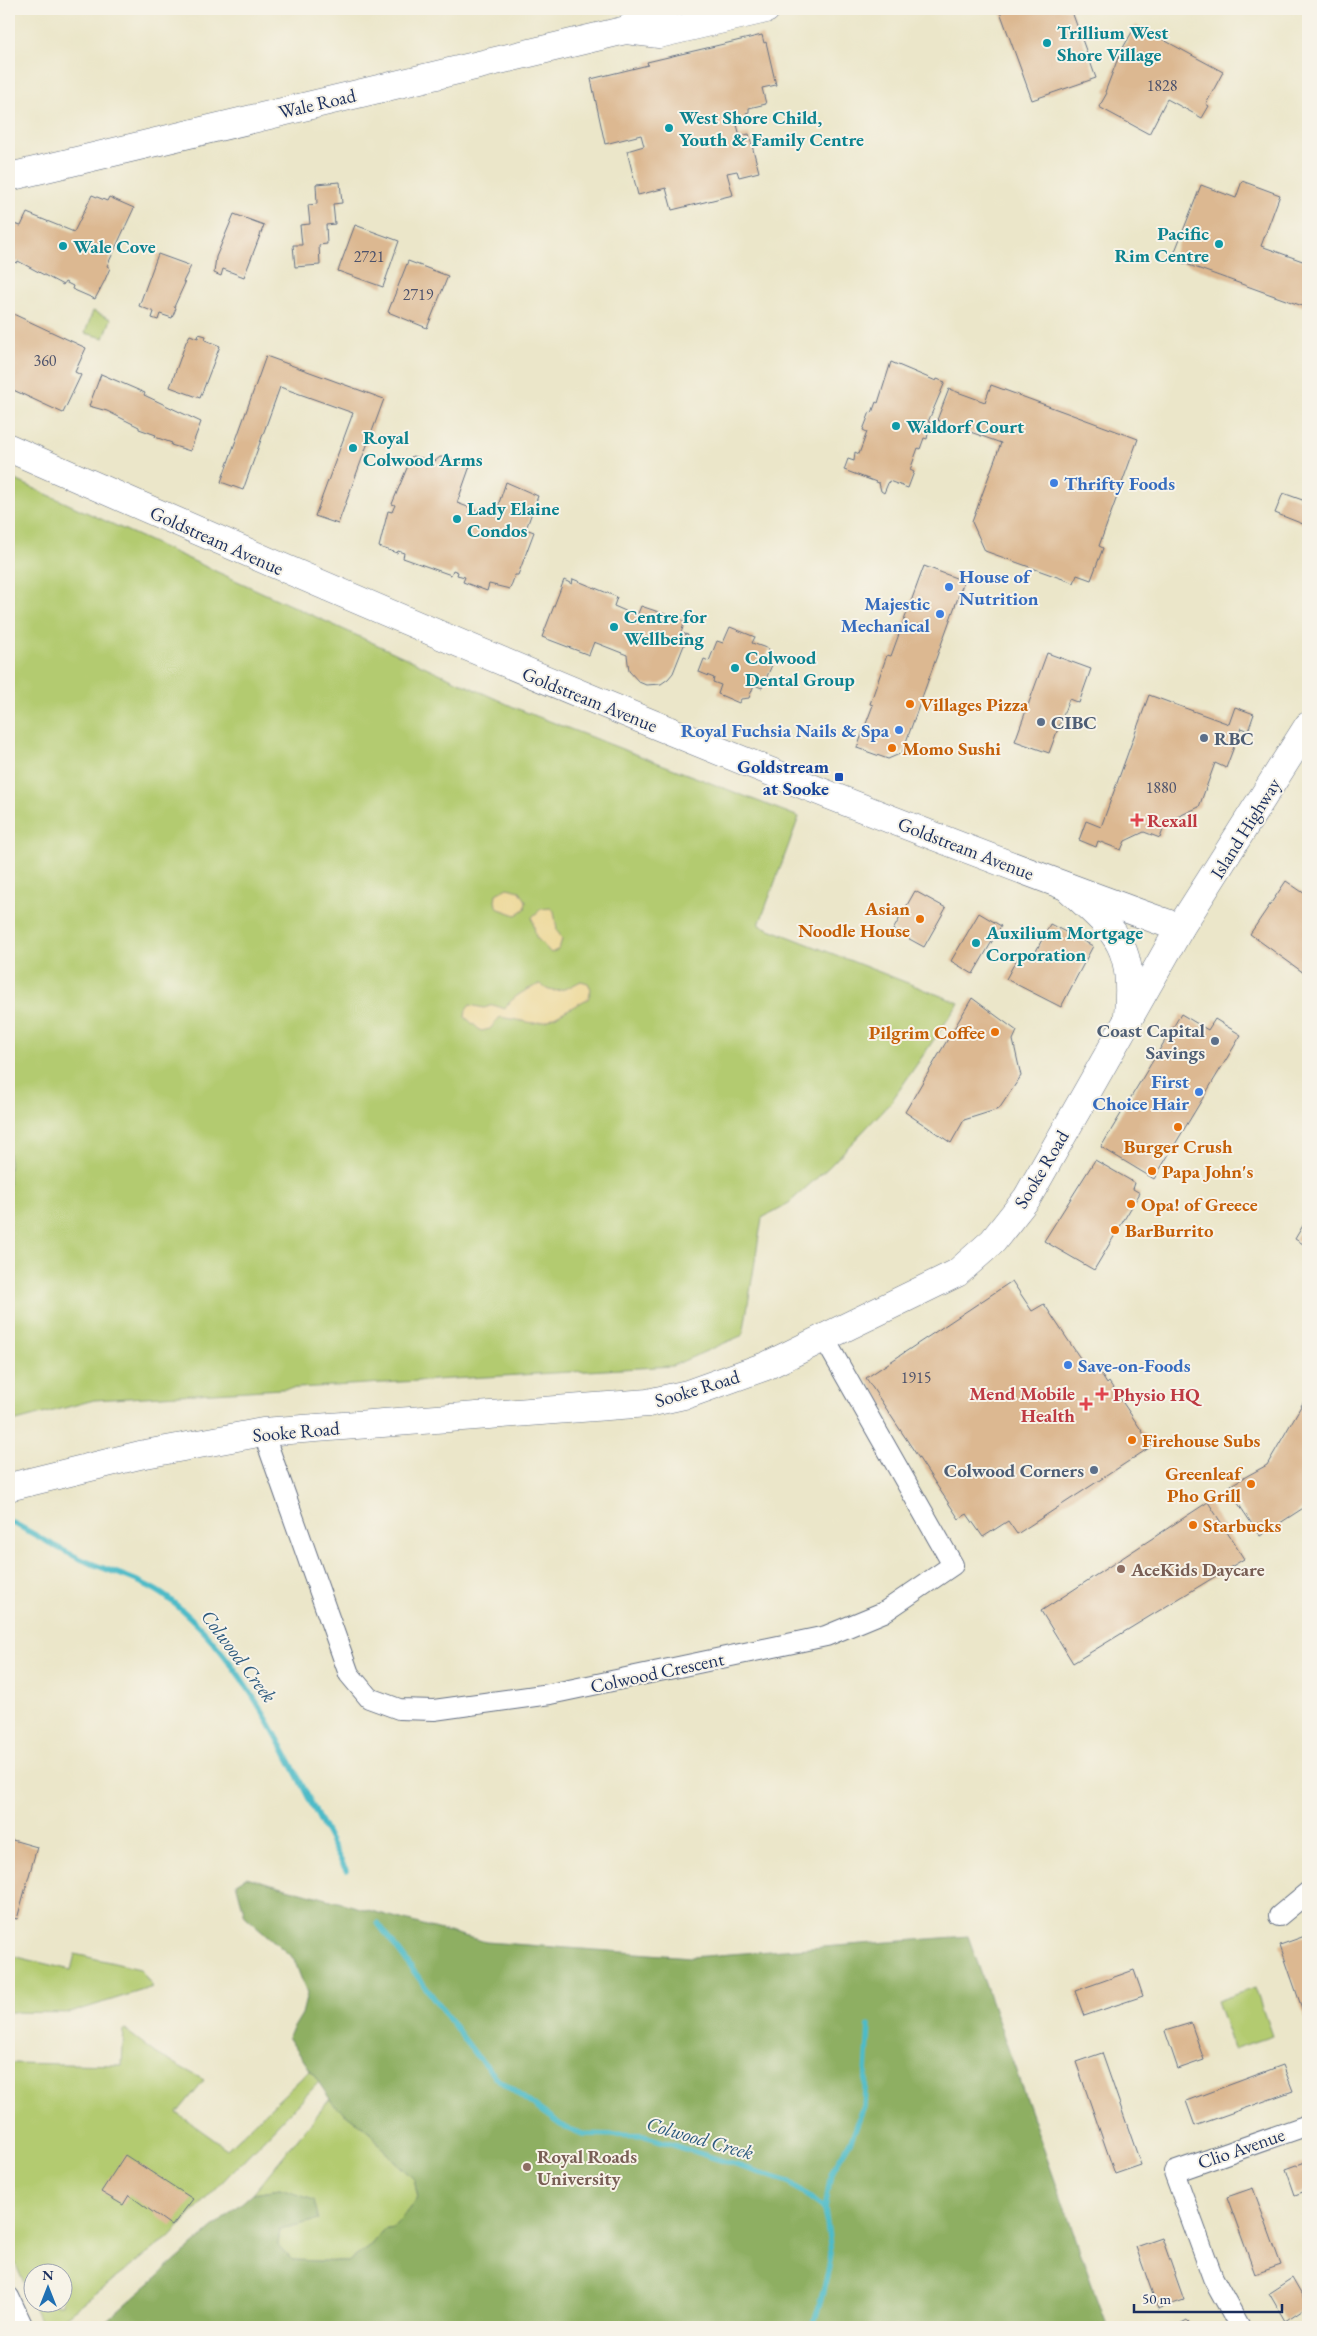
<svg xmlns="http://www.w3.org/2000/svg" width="1317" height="2336" viewBox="0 0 1317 2336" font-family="'EB Garamond',serif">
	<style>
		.green { fill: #b3cb70; stroke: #677d67 }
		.forest { fill: #8eaf62; stroke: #546f60 }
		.sand { fill: #eeda9e; stroke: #84847e }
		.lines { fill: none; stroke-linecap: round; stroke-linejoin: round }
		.stream { stroke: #4ebbc8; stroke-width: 5.5 }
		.building { fill: #dcb891 }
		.street-casing { stroke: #646f83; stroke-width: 22 }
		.secondary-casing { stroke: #646f83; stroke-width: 29 }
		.primary-casing { stroke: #646f83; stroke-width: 29 }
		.street { stroke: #fff; stroke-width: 20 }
		.secondary { stroke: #fff; stroke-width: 28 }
		.primary { stroke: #fff; stroke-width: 28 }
		.culture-dot { fill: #0f9aa8; stroke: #f7f3e8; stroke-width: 2 }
		.shop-dot { fill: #3f7fe0; stroke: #f7f3e8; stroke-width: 2 }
		.food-dot { fill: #e8710a; stroke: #f7f3e8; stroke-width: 2 }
		.service-dot { fill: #5c6f8a; stroke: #f7f3e8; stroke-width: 2 }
		.transit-dot { fill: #1a4fb4; stroke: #f7f3e8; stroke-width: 2 }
		.health-dot { fill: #e0444e; stroke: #f7f3e8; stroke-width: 2 }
		.education-dot { fill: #8d6e63; stroke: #f7f3e8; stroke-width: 2 }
		.labels { text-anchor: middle; stroke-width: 4; stroke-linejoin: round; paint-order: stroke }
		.number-label { font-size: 16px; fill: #4b516b }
		.culture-label { font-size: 19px; font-weight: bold; fill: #0d838f; stroke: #f7f3e8; text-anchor: start }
		.street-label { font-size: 19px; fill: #1b2f5e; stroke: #f7f3e8 }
		.shop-label { font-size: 19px; font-weight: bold; fill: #366cbe; stroke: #f7f3e8; text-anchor: start }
		.food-label { font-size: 19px; font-weight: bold; fill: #c56008; stroke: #f7f3e8; text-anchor: start }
		.service-label { font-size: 19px; font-weight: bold; fill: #4e5e75; stroke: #f7f3e8; text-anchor: start }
		.transit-label { font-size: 19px; font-weight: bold; fill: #164399; stroke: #f7f3e8; text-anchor: end }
		.health-label { font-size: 19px; font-weight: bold; fill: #be3a42; stroke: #f7f3e8; text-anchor: start }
		.education-label { font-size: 19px; font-weight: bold; fill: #785e54; stroke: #f7f3e8; text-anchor: start }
		.water-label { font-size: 20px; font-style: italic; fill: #2a597e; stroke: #f7f3e8 }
	</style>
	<rect width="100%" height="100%" fill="#f7f3e8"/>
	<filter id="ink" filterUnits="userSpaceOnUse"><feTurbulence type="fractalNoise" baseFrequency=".02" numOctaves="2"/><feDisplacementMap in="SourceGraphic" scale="10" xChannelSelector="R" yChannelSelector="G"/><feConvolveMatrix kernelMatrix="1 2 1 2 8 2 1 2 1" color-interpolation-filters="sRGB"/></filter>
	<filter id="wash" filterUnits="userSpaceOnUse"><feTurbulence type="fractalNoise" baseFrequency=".0096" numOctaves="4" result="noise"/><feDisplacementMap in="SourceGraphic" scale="20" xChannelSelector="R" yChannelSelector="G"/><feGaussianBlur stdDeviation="1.12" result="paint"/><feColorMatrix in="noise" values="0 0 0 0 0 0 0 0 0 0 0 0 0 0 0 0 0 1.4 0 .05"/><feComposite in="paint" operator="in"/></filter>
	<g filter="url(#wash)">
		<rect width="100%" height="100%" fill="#ebe6c9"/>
		<!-- green -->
		<g class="green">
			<path d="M93 311 111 319 104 338 85 333Z"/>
			<path d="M9 477 518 709 799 817 759 925 959 1003 891 1102 829 1167 789 1203 762 1218 743 1335 672 1366 94 1400 9 1423Z"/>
			<path d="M75 1954 140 1969 153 1987 70 2013 9 2012V1955L71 1970Z"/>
			<path d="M1255 1988 1272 2036 1234 2049 1217 2001Z"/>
			<path d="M124 2029 157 2054 204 2080 177 2113 227 2149 310 2070 319 2082 168 2238 52 2327H47L39 2318 33 2304H62V2274H32V2303L9 2248V2063L122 2065Z"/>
			<path d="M330 2099 334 2105 370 2132 388 2155 414 2179 418 2198 393 2228 383 2230 369 2247 348 2262 292 2260 278 2245 280 2229 319 2220 280 2189 253 2193Z"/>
		</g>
		<!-- forest -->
		<path class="forest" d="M246 1877 486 1942 691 1957 968 1936 1107 2327H100L253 2193 280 2189 314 2200 319 2220 280 2229 278 2245 292 2260 348 2262 369 2247 383 2230 393 2228 418 2198 414 2179 388 2155 370 2132 334 2105 288 2037 302 2014 307 1994 294 1959 245 1916 236 1883Z"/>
		<!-- sand -->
		<g class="sand">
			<path d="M507 888 520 891 526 901 525 909 516 915 499 909 495 902 496 894Z"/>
			<path d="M551 908 554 911 557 930 562 939 559 949 551 953 536 937 532 917 541 909Z"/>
			<path d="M581 981 588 983 591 989 589 998 547 1021 533 1023 500 1017 490 1029 481 1031 465 1017 466 1010 470 1005 484 1008 493 1005 505 1009C510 998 528 988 541 984 552 998 569 987 581 981Z"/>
		</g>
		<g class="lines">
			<!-- stream -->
			<g class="stream">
				<path d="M9 1521C34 1533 57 1549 83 1560 110 1572 145 1580 169 1599 254 1666 295 1778 346 1870"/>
				<path d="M378 1923 476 2055 500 2081 565 2128 583 2134 645 2136 789 2182 825 2209 831 2253 828 2273 813 2327"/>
				<path d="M825 2209 831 2173 851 2140 864 2106 869 2025"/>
			</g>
		</g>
		<g id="blocks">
			<!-- building -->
			<g class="building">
				<path d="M999 9H1071L1096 78 1032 100Z"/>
				<path d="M1136 25 1223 72 1206 104 1209 106 1202 118 1167 99 1149 134 1099 107 1107 93 1105 92 1120 53Z"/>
				<path d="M762 35 764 43 766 42 776 85 762 88 766 104 749 108V112L746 113 748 119 736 121 740 136 749 134 759 172 739 177 737 171 727 173 733 195 672 210 666 188 638 195 627 151 644 146 641 135 605 144 591 79 648 65 647 62Z"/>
				<path d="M1242 181 1280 195 1261 246 1308 263V308L1172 259 1201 185 1236 198Z"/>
				<path d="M340 182 342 203 333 204 335 224 326 225 327 244 319 245 320 265 295 267 293 245H302L300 225 310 224 308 205 317 204 316 184Z"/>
				<path d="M92 195 107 201 109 197 134 208 107 266 110 268 104 282 95 299 72 289 73 286 65 282 63 285 18 261 17 263 9 260V223L21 226 27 213 74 232Z"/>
				<path d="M234 214 264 225 244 277 223 269 221 276 214 273 216 257Z"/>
				<path d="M355 225 399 241 383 287 338 271Z"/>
				<path d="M158 254 191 266 183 282 185 283 174 307 176 308 172 318 160 314 158 320 152 318 154 312 139 306Z"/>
				<path d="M408 261 448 276 427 328 388 312Z"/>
				<path d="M9 312 86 348 75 372 81 375 63 413 9 388Z"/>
				<path d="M199 334 206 336 205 340 220 346 200 398 170 387 186 342 190 335 198 338Z"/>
				<path d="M266 356 384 399 338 524 315 516 353 413 280 387 243 490 221 482Z"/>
				<path d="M891 362 936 381 937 379 945 382 928 422H930L926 433 928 434 927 439 924 438 920 449 918 448 910 470 914 472 908 488 889 481 884 493 881 491 879 483 844 470 848 459 854 461 855 452 859 454 867 432 863 430 870 412 872 413 876 402 878 403Z"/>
				<path d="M101 374 145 393 144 395 201 422 190 451 171 445 172 443 155 437 156 435 139 429V427L107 411 89 406Z"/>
				<path d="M991 385 1138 439 1099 546 1103 548 1091 580 1077 575 1074 583 985 551 972 522 1001 443 937 420 949 389 985 402Z"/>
				<path d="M412 456 435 461 440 457 449 458 470 466 457 503 487 514 495 515 506 482 538 496 526 529 534 532 518 575H515L510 589 489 584 487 591 463 582 465 577 457 575 458 572 453 570 451 575 403 558 404 553 398 551 397 553 379 547 388 511 392 512 395 505 392 504Z"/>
				<path d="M1283 493 1308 502V526L1275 513Z"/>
				<path d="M924 566 964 581 902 753 888 759 857 748 873 705 870 704 887 655 891 656Z"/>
				<path d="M573 579 617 597 614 606 637 616 641 606 685 621 681 633 688 635 673 673 668 679 661 684 646 685 639 682 629 671 627 655 594 642 589 655 542 637 564 580 572 584Z"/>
				<path d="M730 627 755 637 752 643 769 649 764 662 772 665 762 688 754 685 749 698 741 699 739 703 718 694 721 685 713 682 714 678 699 672 704 659 709 661 717 641 723 643Z"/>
				<path d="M1047 653 1091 669 1079 703 1069 699 1049 753 1015 741Z"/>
				<path d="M1149 695 1229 724 1235 707 1254 714 1248 731 1241 728 1226 768 1215 763 1199 807 1166 822 1160 838 1144 832 1125 841 1121 850 1098 841 1096 847 1079 840 1086 821 1101 827Z"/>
				<path d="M1286 881 1308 896V976L1250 934Z"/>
				<path d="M915 891 946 908 924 947 893 930Z"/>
				<path d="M979 913 1001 926 973 974 951 961Z"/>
				<path d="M1050 924 1093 946 1061 1007 1006 979 1020 953 1032 959Z"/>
				<path d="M972 998 1017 1031 1013 1040 1021 1076 999 1109 964 1120 951 1143 905 1112Z"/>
				<path d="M1181 1014 1208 1030 1215 1019 1241 1035 1154 1179 1101 1147Z"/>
				<path d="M1095 1160 1135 1183 1133 1189 1140 1193 1094 1270 1044 1241Z"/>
				<path d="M1308 1217V1247L1295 1239Z"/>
				<path d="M1012 1281 1032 1311 1044 1304 1090 1373 1097 1368 1107 1384 1109 1382 1152 1446 1017 1534 1008 1521 983 1537 967 1514 959 1519 866 1378Z"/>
				<path d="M1308 1394V1505L1260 1536 1227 1487 1267 1465Z"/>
				<path d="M1208 1502 1244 1559 1073 1663 1041 1611Z"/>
				<path d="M9 1839 37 1847 17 1919 9 1917Z"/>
				<path d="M1305 1936 1308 1944V2026L1280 1945Z"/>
				<path d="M1134 1970 1143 1996 1084 2016 1075 1991Z"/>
				<path d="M1191 2023 1204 2060 1178 2069 1165 2031Z"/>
				<path d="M1102 2053 1141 2165 1115 2174 1076 2062Z"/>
				<path d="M1283 2065 1293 2091 1195 2126 1186 2101Z"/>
				<path d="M125 2155 193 2199 172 2226 129 2195 123 2205 101 2192Z"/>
				<path d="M1308 2161V2190L1295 2195 1286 2169Z"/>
				<path d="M1253 2188 1281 2265 1255 2274 1227 2197Z"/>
				<path d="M1162 2238 1184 2300 1158 2309 1136 2247Z"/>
				<path d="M1292 2278 1308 2306 1285 2321 1269 2293Z"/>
				<path d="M1187 2320 1191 2327H1174Z"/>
			</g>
		</g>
	</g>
	<g filter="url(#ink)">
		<use href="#blocks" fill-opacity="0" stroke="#646f83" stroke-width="1"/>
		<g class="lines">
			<!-- street casing -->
			<g class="street-casing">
				<g id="street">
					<path d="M263 1432 349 1674 369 1698 399 1709 434 1710 550 1694 826 1636 884 1612 953 1565 824 1338"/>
					<path d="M1279 1916 1308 1892"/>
					<path d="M9 2297 23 2327"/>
					<path d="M1240 2327 1213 2278 1174 2172 1308 2125"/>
				</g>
			</g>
			<!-- secondary casing -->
			<g class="secondary-casing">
				<g id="secondary">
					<path d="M626 30 659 34 766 9"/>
					<path d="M9 177 626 30 654 11 665 9"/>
					<path d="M9 448C395 618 783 785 1180 928"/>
				</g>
			</g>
			<!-- primary casing -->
			<g class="primary-casing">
				<g id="primary">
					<path d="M1067 887C1117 933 1134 943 1128 1015"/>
					<path d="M9 1487 140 1455 263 1432 648 1403 688 1394 766 1366 957 1273 993 1241 1027 1198 1180 928 1308 726"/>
				</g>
			</g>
			<!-- street -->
			<use href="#street" class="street"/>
			<!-- secondary -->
			<use href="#secondary" class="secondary"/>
			<!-- primary -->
			<use href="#primary" class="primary"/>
		</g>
	</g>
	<!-- markers -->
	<g class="culture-dot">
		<circle cx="1047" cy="43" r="5"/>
		<circle cx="669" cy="128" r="5"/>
		<circle cx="1219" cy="244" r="5"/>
		<circle cx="63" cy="246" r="5"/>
		<circle cx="896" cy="426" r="5"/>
		<circle cx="353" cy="448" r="5"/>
		<circle cx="457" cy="519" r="5"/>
		<circle cx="614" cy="627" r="5"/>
		<circle cx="735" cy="668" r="5"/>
		<circle cx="976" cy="943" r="5"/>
	</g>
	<g class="shop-dot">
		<circle cx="1054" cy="483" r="5"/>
		<circle cx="949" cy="587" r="5"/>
		<circle cx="940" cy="614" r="5"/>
		<circle cx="899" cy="730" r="5"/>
		<circle cx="1199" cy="1092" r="5"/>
		<circle cx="1068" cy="1365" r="5"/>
	</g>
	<g class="food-dot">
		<circle cx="910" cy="704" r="5"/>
		<circle cx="892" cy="748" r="5"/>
		<circle cx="920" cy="919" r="5"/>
		<circle cx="995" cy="1032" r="5"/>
		<circle cx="1178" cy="1127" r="5"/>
		<circle cx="1152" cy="1171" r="5"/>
		<circle cx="1131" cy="1204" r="5"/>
		<circle cx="1115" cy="1230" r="5"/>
		<circle cx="1132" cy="1440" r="5"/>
		<circle cx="1251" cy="1484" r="5"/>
		<circle cx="1193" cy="1525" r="5"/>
	</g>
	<g class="service-dot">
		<circle cx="1041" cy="722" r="5"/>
		<circle cx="1204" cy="738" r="5"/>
		<circle cx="1215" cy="1041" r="5"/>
		<circle cx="1094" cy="1470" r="5"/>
	</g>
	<rect class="transit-dot" x="834" y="772" width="10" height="10" rx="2.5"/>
	<g class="health-dot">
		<path d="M1134.5 812.5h5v5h5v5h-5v5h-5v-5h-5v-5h5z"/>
		<path d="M1099.5 1386.5h5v5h5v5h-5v5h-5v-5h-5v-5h5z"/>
		<path d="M1083.5 1396.5h5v5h5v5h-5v5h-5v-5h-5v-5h5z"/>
	</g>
	<g class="education-dot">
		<circle cx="1121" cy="1569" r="5"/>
		<circle cx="527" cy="2167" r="5"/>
	</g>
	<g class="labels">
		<!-- number labels -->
		<g class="number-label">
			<text x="1162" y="91">1828</text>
			<text x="369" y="262">2721</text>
			<text x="418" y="300">2719</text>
			<text x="45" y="366">360</text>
			<text x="1161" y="793">1880</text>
			<text x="916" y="1383">1915</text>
		</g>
		<!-- culture labels -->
		<g class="culture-label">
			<text x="1057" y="39">Trillium West<tspan x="1057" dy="22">Shore Village</tspan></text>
			<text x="679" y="124">West Shore Child,<tspan x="679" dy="22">Youth &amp; Family Centre</tspan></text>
			<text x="1209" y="240" text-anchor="end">Pacific<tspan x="1209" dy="22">Rim Centre</tspan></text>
			<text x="73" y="253">Wale Cove</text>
			<text x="906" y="433">Waldorf Court</text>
			<text x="363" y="444">Royal<tspan x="363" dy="22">Colwood Arms</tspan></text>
			<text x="467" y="515">Lady Elaine<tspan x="467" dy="22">Condos</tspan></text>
			<text x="624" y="623">Centre for<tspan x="624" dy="22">Wellbeing</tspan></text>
			<text x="745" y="664">Colwood<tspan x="745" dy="22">Dental Group</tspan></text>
			<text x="986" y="939">Auxilium Mortgage<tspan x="986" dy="22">Corporation</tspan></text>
		</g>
		<!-- street labels -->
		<g class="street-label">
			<text transform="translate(317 103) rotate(-13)" y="7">Wale Road</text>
			<text transform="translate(217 540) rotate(24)" y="7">Goldstream Avenue</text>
			<text transform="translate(590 699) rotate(22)" y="7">Goldstream Avenue</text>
			<text transform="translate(1245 828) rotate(-58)" y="7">Island Highway</text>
			<text transform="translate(966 848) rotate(21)" y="7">Goldstream Avenue</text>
			<text transform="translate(1041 1169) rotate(-59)" y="7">Sooke Road</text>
			<text transform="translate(697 1388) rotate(-17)" y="7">Sooke Road</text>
			<text transform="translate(296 1431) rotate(-5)" y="7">Sooke Road</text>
			<text transform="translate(657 1672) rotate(-12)" y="7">Colwood Crescent</text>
			<text transform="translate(1241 2148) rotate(-19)" y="7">Clio Avenue</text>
		</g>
		<!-- shop labels -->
		<g class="shop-label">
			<text x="1064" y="490">Thrifty Foods</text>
			<text x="959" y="583">House of<tspan x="959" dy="22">Nutrition</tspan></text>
			<text x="930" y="610" text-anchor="end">Majestic<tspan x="930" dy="22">Mechanical</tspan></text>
			<text x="889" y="737" text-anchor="end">Royal Fuchsia Nails &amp; Spa</text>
			<text x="1189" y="1088" text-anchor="end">First<tspan x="1189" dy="22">Choice Hair</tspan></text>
			<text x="1078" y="1372">Save-on-Foods</text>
		</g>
		<!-- food labels -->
		<g class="food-label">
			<text x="920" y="711">Villages Pizza</text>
			<text x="902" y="755">Momo Sushi</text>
			<text x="910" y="915" text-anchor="end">Asian<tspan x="910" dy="22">Noodle House</tspan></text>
			<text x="985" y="1039" text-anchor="end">Pilgrim Coffee</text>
			<text x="1178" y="1153" text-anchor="middle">Burger Crush</text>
			<text x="1162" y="1178">Papa John's</text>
			<text x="1141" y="1211">Opa! of Greece</text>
			<text x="1125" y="1237">BarBurrito</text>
			<text x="1142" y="1447">Firehouse Subs</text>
			<text x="1241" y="1480" text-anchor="end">Greenleaf<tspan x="1241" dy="22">Pho Grill</tspan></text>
			<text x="1203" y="1532">Starbucks</text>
		</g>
		<!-- service labels -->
		<g class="service-label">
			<text x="1051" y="729">CIBC</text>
			<text x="1214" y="745">RBC</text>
			<text x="1205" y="1037" text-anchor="end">Coast Capital<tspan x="1205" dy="22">Savings</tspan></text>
			<text x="1084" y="1477" text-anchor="end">Colwood Corners</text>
		</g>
		<!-- transit labels -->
		<g class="transit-label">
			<text x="829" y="773">Goldstream<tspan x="829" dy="22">at Sooke</tspan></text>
		</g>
		<!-- health labels -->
		<g class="health-label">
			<text x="1147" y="827">Rexall</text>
			<text x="1075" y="1400" text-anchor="end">Mend Mobile<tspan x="1075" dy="22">Health</tspan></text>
			<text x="1113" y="1401">Physio HQ</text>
		</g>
		<!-- education labels -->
		<g class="education-label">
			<text x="1131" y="1576">AceKids Daycare</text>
			<text x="537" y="2163">Royal Roads<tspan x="537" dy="22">University</tspan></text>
		</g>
		<!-- water labels -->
		<g class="water-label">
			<text transform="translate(239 1656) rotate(53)" y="7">Colwood Creek</text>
			<text transform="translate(700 2138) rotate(16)" y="7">Colwood Creek</text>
		</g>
	</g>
	<!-- margin -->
	<rect width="1317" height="2336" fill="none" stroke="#f7f3e8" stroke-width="30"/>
	<!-- north arrow -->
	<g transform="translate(48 2288)"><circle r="24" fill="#f7f3e8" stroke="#9fa5b1"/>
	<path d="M0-4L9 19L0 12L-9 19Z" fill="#1f6fb2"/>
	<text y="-8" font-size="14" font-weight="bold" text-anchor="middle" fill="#1b2f5e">N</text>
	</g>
	<!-- scale -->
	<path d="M1134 2304v8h148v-8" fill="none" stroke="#1b2f5e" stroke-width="2.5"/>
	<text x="1142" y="2304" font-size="15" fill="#1b2f5e" stroke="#f7f3e8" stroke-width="4" paint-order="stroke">50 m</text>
</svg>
